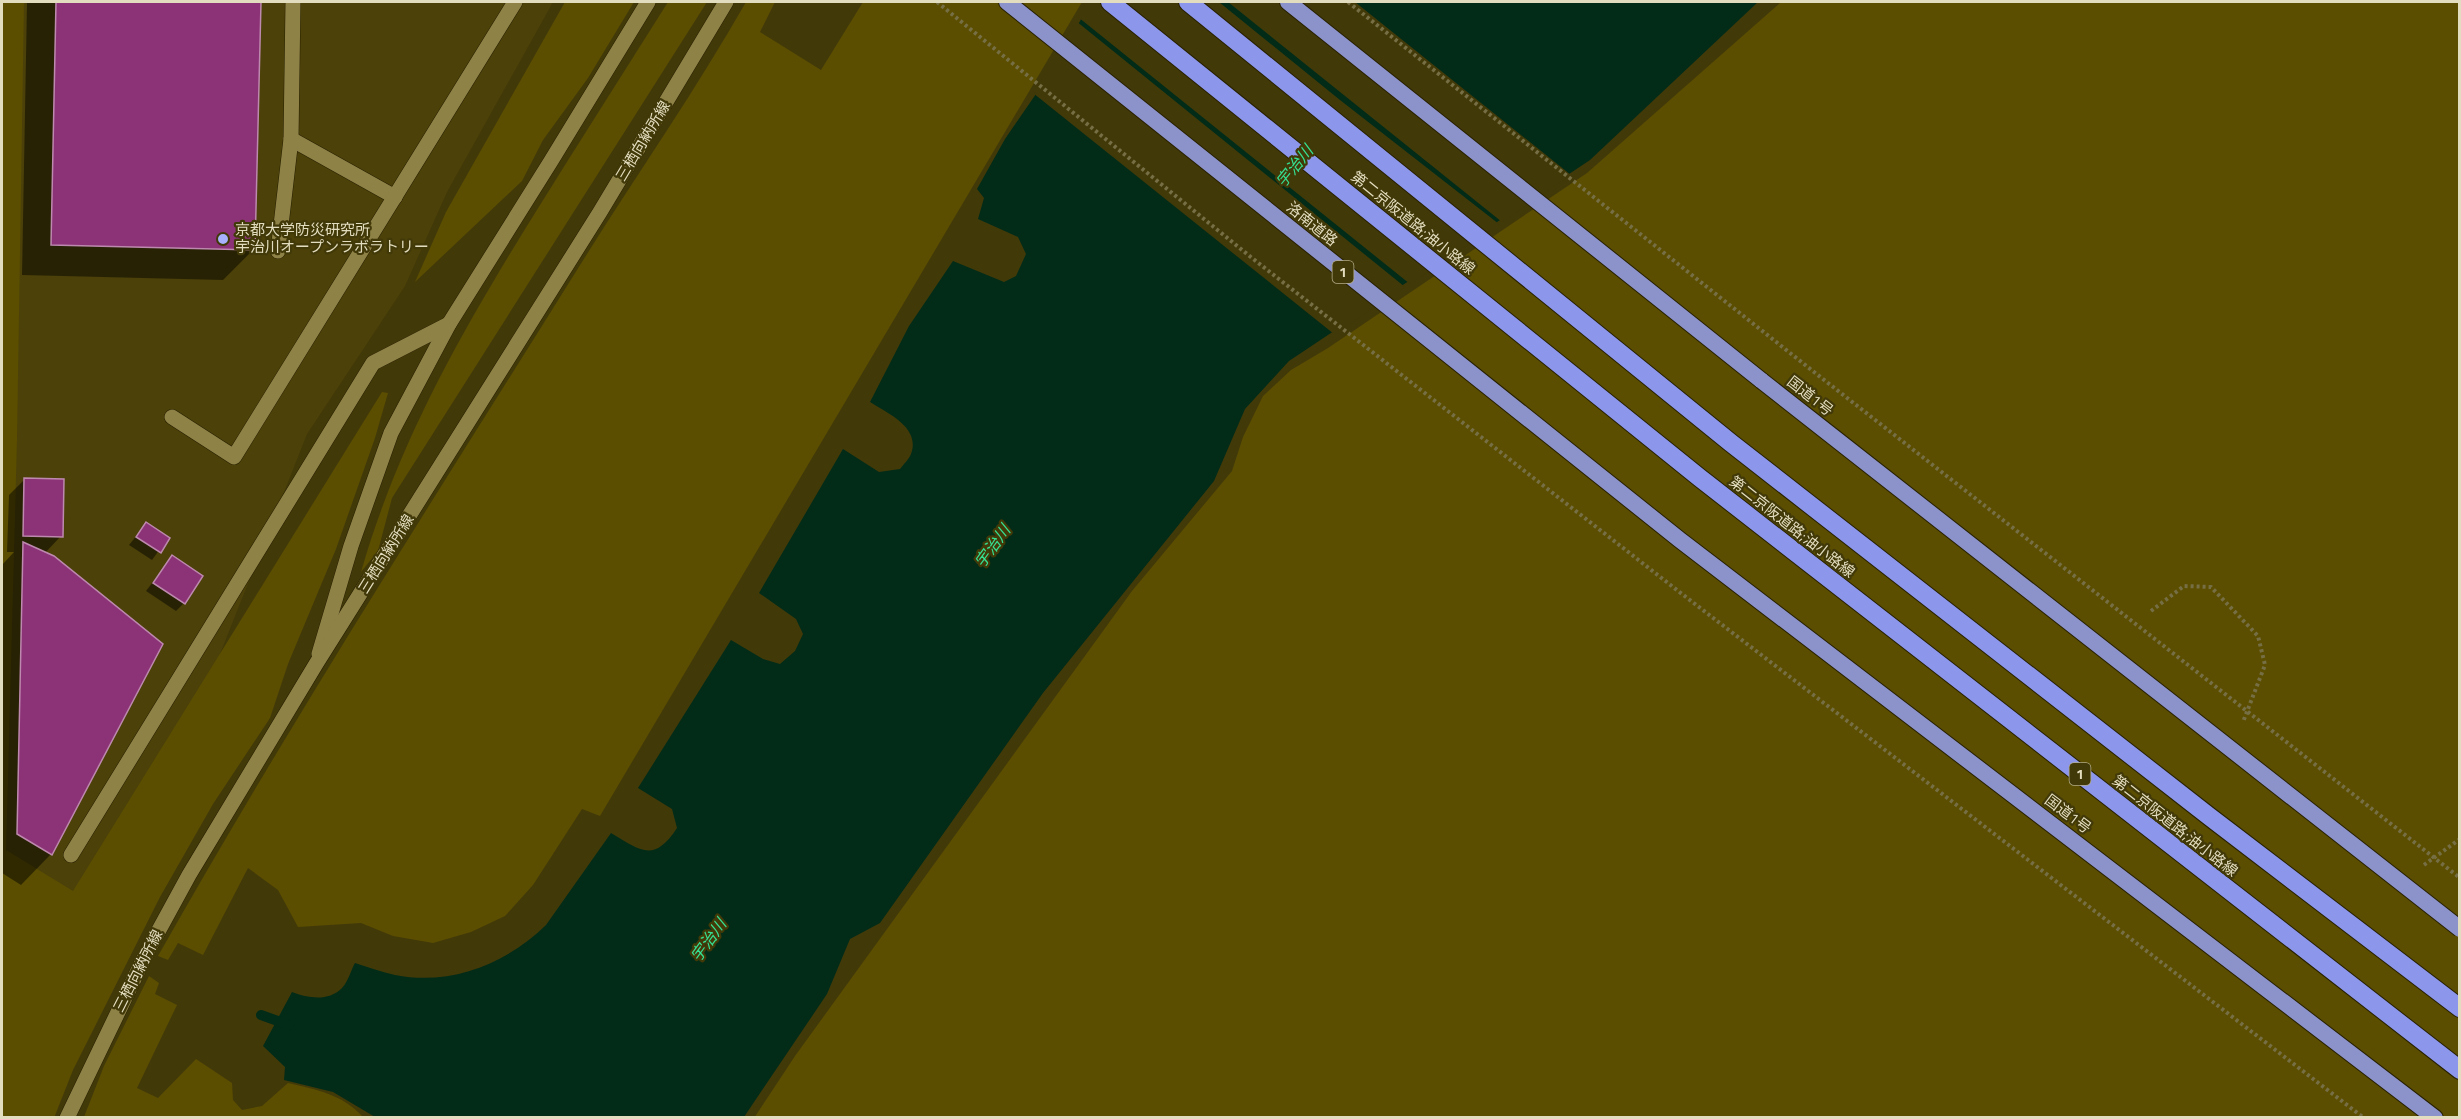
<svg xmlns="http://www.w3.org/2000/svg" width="2461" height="1119" viewBox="0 0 2461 1119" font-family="'Titillium Web','Noto Sans JP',sans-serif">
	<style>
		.built { fill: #4c4109 }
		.green { fill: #5b4e00 }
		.water { fill: #022c18 }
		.pier { fill: #423909 }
		.shadow { fill: #0007 }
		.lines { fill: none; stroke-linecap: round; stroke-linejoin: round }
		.stream { stroke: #022c18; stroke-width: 10 }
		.building { fill: #8c3378; stroke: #be89ae; stroke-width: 1.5 }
		.service-casing { stroke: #272001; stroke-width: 16 }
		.minor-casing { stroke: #272001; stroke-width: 16 }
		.secondary-casing { stroke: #272001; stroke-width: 16 }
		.trunk-casing { stroke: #272001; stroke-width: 18 }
		.motorway-casing { stroke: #272001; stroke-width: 20 }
		.path { stroke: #766e44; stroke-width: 4; stroke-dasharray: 3 3; stroke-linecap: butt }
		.service { stroke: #8f8247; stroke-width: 15 }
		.minor { stroke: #8f8247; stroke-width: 15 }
		.secondary { stroke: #8f8247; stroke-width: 15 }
		.trunk { stroke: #8c92ca; stroke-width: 16 }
		.motorway { stroke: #8c96eb; stroke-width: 18 }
		.trunk-bridge-casing { stroke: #272001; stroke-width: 18; stroke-linecap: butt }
		.path-bridge { stroke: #766e44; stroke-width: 4; stroke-dasharray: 3 3; stroke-linecap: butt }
		.trunk-bridge { stroke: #8c92ca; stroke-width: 16 }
		.poi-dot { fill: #a7b1fc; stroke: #423909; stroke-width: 2 }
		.labels { text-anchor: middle; stroke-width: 4.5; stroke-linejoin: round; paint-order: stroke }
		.shield { fill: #423909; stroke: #b3ac88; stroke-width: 1.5 }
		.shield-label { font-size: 14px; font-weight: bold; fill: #e3ddbf }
		.street-label { font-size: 15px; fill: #e3ddbf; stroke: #423909 }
		.poi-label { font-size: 15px; fill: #e3ddbf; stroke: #423909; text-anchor: start }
		.water-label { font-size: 16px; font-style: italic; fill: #35e193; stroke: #423909 }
	</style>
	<rect width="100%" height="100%" fill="#423909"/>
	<!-- built -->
	<path class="built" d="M2 2H553L447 192 405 286 307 434 37 1117 2 1118Z"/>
	<!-- green -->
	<g class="green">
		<path d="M2 2H24L17 439 6 850 73 891 382 392 388 393 375 438 336 549 288 664 270 718 213 804 160 897 73 1070 54 1118 2 1117Z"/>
		<path d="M565 2H634L588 78 543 140 522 181 415 282 446 212Z"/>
		<path d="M668 2H707L392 498 378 551 361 572C399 440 463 329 535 213 579 142 624 72 668 2Z"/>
		<path d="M746 2H775L760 32 821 70 863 2H1082L600 816 582 809 533 885 505 916 471 932 433 943 393 936 361 923 298 927 278 890 248 868 203 955 178 943 168 960 158 956C293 717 442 486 587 254 640 170 697 88 746 2Z"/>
		<path d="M1781 2H2459V1117L754 1118 795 1056 1132 591 1232 471 1243 437 1263 396 1291 370 1328 348 1587 173Z"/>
		<path d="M149 976 159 983 155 994 177 1005 137 1088 158 1098 196 1059 232 1083 233 1100 242 1110 262 1106 288 1083C317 1090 342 1094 363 1117H84L104 1066Z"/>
	</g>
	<!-- water -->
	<path class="water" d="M1091 2H1758L1590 160 1289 361 1245 409 1214 481 1043 693 880 923 850 939 827 994 744 1117H375L333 1092 284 1080 285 1067 263 1046 292 992C308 998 328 1002 342 988 348 982 351 970 355 963 368 967 382 972 395 975 451 986 506 964 546 925L611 833C641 851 654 863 677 828L672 809 638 788 731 640 763 659 780 664 795 651 803 634 796 619 759 593 843 449 879 472 900 469C903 465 909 459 911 454 921 427 887 413 870 402L909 326 953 261 1004 282 1016 276 1026 254 1018 237 978 219 984 198 977 189 1005 139 1049 75Z"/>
	<!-- pier -->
	<g class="pier">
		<path d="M1087 2H1219L1340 100 1499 224 1410 284 1078 17Z"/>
		<path d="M1228 2H1355L1571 175 1502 222Z"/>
		<path d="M1076 21 1405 287 1334 334 1033 93Z"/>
	</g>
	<!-- shadow -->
	<g class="shadow">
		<path d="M27 2H259L253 250 223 280 22 275Z"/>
		<path d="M25 479 61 536 45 553 51 854 21 885 2 873V565L14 552H7L9 495Z"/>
		<path d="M146 524 168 538 152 560 129 545Z"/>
		<path d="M172 557 184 603 176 611 146 591Z"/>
	</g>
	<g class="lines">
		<!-- stream -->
		<path class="stream" d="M261 1015 289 1025"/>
	</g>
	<!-- building -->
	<g class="building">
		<path d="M56 2H261L255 250 51 245Z"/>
		<path d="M24 478 64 479 63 537 23 536Z"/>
		<path d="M146 522 170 538 161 553 136 537Z"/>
		<path d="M23 542 54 556 163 644 52 855 17 834Z"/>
		<path d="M172 555 203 576 185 604 153 583Z"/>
	</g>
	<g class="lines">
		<!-- service casing -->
		<g class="service-casing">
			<g id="service">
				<path d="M291 139 395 197"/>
				<path d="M278 251 291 139 293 2"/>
				<path d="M172 417 234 457 515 2"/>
			</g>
		</g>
		<!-- minor casing -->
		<g class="minor-casing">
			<g id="minor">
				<path d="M319 654 351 546 391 433 449 324 551 161 648 2"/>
				<path d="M71 855 373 363 449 324"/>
			</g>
		</g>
		<!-- secondary casing -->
		<g class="secondary-casing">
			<path id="secondary" d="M67 1118 147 952 189 875 316 664 600 212 726 2"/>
		</g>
		<!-- trunk casing -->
		<g class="trunk-casing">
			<g id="trunk">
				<path d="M1007 2 1680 540 2435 1118"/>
				<path d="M1288 2 1762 381"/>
			</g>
		</g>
		<!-- motorway casing -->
		<g class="motorway-casing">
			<g id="motorway">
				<path d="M1110 2 1700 478 2460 1070"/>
				<path d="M1188 2 1731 443 2210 817 2460 1008"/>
			</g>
		</g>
		<!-- path -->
		<g class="path">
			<path d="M937 2 1252 258 1682 594 2364 1118"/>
			<path d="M2151 611 2184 586 2211 587 2258 636 2265 665 2243 722"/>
			<path d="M2424 865 2460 839"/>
		</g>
		<!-- service -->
		<use href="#service" class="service"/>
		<!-- minor -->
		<use href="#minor" class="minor"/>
		<!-- secondary -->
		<use href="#secondary" class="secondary"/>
		<!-- trunk -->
		<use href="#trunk" class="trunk"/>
		<!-- motorway -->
		<use href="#motorway" class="motorway"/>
		<!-- trunk-bridge casing -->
		<g class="trunk-bridge-casing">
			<path id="trunk-bridge" d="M1762 381 2460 929"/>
		</g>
		<!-- path-bridge -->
		<path class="path-bridge" d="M1348 2 1814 372 2460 878"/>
		<!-- trunk-bridge -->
		<use href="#trunk-bridge" class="trunk-bridge"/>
	</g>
	<!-- markers -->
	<circle class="poi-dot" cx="223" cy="239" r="6"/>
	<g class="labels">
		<!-- shield labels -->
		<g class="shield">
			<rect x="1332.5" y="261" width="21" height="22" rx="4.5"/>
			<rect x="2069.5" y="763" width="21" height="22" rx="4.5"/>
		</g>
		<g class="shield-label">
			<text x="1343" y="277">1</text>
			<text x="2080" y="779">1</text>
		</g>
		<!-- street labels -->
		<g class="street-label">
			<text transform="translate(643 141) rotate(-59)" y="5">三栖向納所線</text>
			<text transform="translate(1413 223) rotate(39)" y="5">第二京阪道路;油小路線</text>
			<text transform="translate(1312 224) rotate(39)" y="5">洛南道路</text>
			<text transform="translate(1810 396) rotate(38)" y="5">国道1号</text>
			<text transform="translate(1792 527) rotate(38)" y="5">第二京阪道路;油小路線</text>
			<text transform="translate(386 554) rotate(-58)" y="5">三栖向納所線</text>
			<text transform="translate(2068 814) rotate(37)" y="5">国道1号</text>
			<text transform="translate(2175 826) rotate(38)" y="5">第二京阪道路;油小路線</text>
			<text transform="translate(138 971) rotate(-63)" y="5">三栖向納所線</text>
		</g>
		<!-- poi labels -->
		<g class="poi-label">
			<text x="235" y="235">京都大学防災研究所<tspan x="235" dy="17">宇治川オープンラボラトリー</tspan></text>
		</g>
		<!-- water labels -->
		<g class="water-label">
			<text transform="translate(1294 166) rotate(-51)" y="6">宇治川</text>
			<text transform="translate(992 546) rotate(-54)" y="6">宇治川</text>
			<text transform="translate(708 940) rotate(-54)" y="6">宇治川</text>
		</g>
	</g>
	<!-- border -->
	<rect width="2461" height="1119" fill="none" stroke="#e3ddbf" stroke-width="6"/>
</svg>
